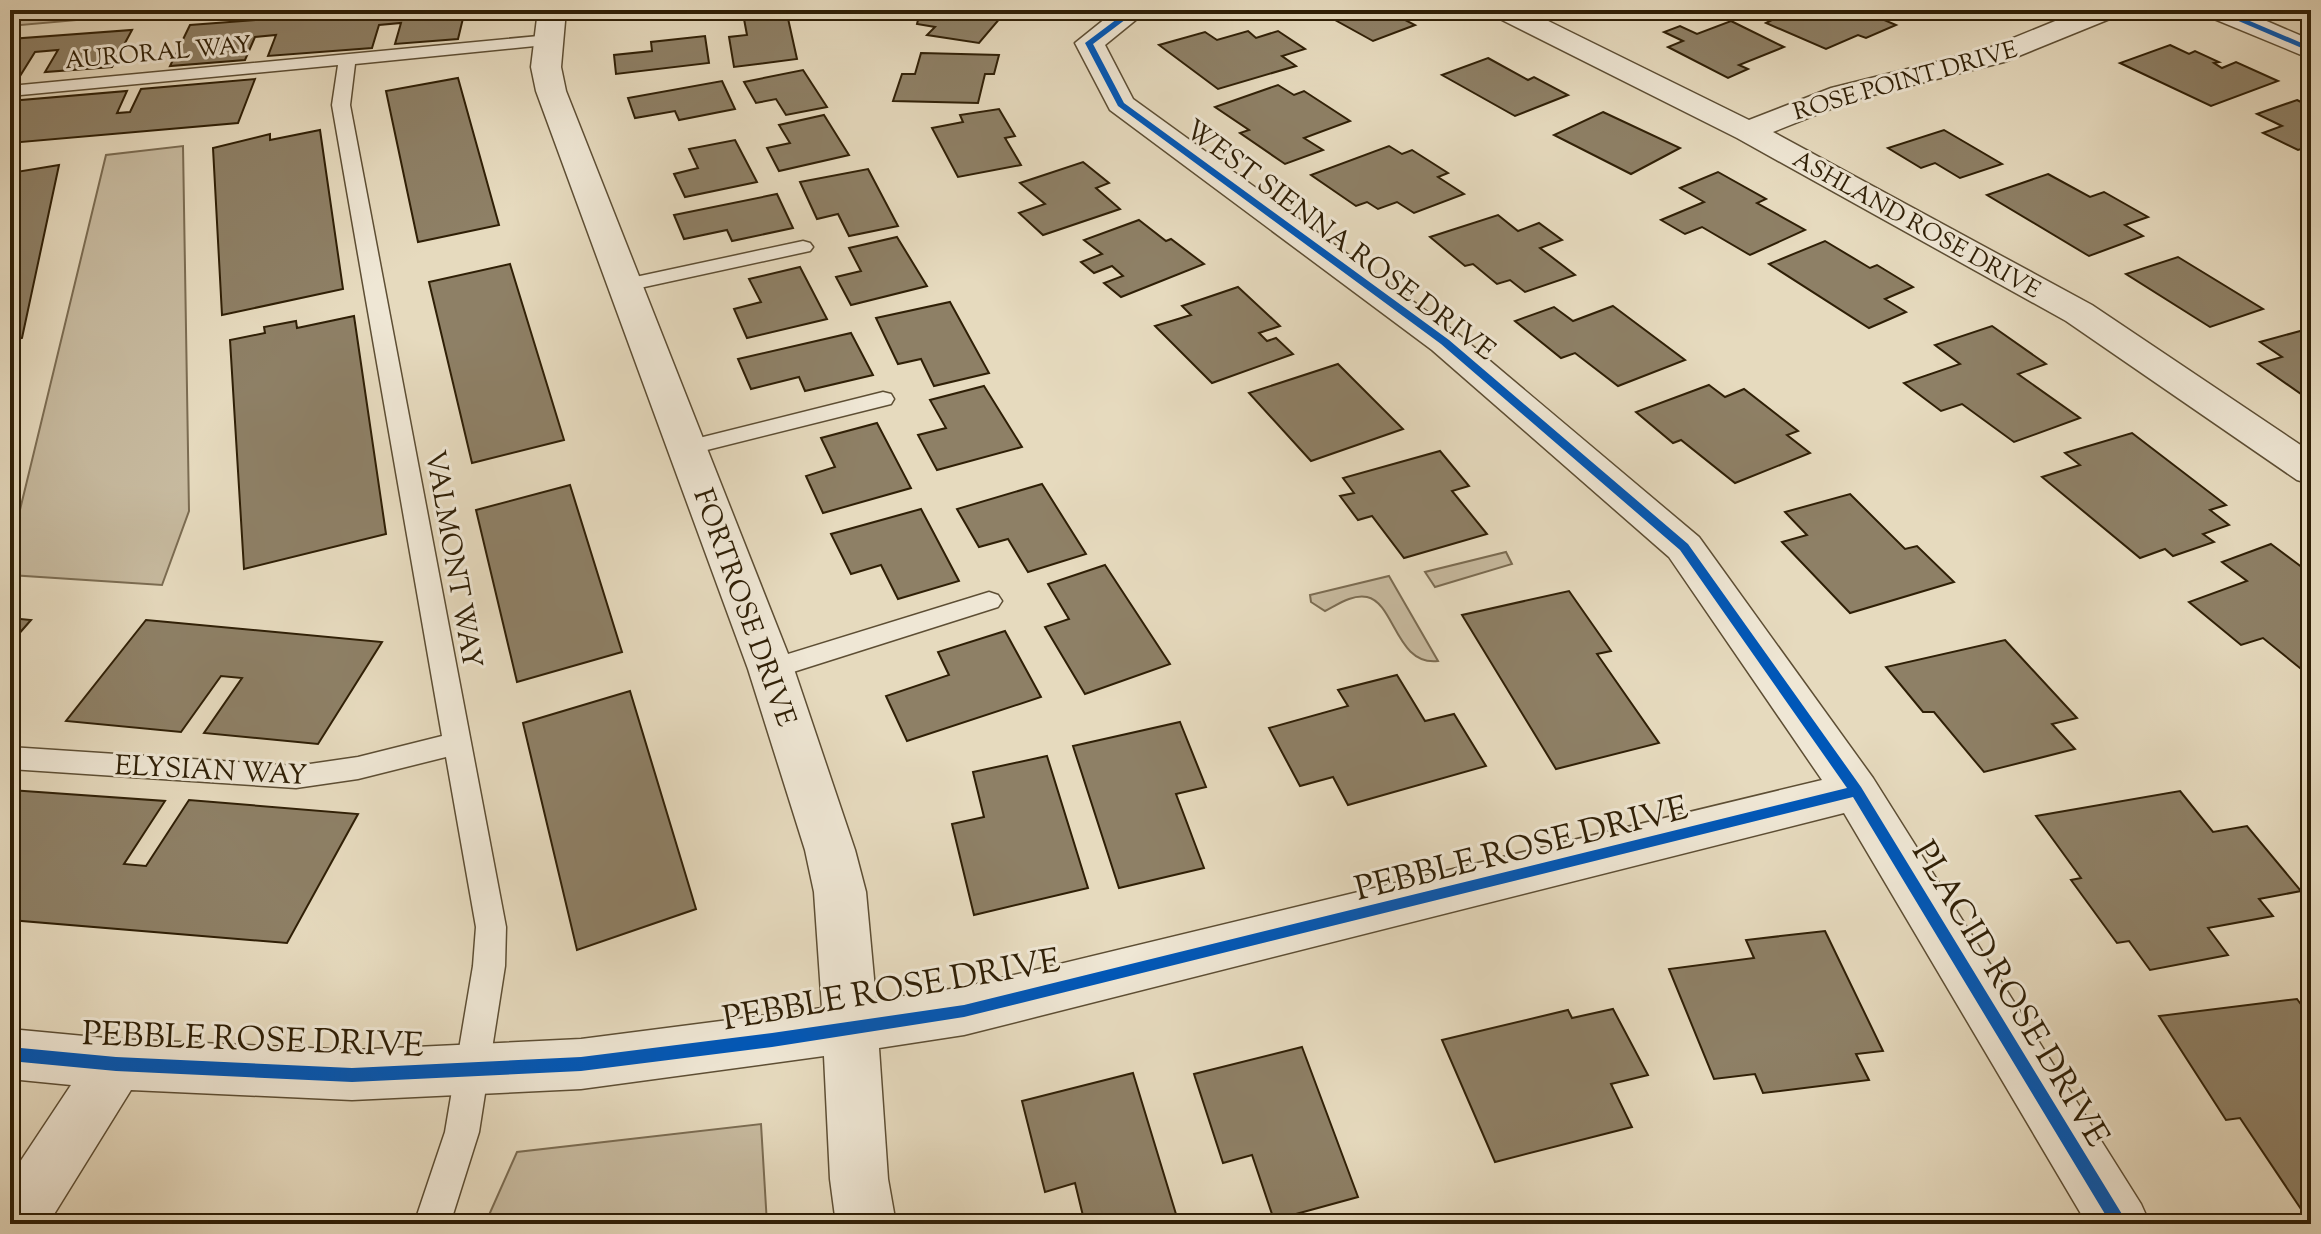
<svg xmlns="http://www.w3.org/2000/svg" width="2321" height="1234" viewBox="0 0 2321 1234" font-family="'Sorts Mill Goudy',serif">
	<style>
		.green { fill: #c7ba9f; stroke: #7b6c52; stroke-width: 2 }
		.building { fill: #8e8066; stroke: #2f1f06; stroke-width: 2 }
		.lines { fill: none; stroke-linecap: round; stroke-linejoin: round }
		.service-casing { stroke: #5d4e34; stroke-width: 3 }
		.minor-casing { stroke: #5d4e34; stroke-width: 3 }
		.tertiary-casing { stroke: #5d4e34; stroke-width: 3 }
		.service { fill: #efe7d5; fill-rule: evenodd }
		.minor { fill: #efe7d5; fill-rule: evenodd }
		.tertiary { fill: #efe7d5; fill-rule: evenodd }
		.cycleway-casing { stroke: #efe7d5; stroke-width: 5 }
		.cycleway { fill: #0057b8; fill-rule: evenodd }
		.labels { text-anchor: middle; stroke-width: 6; stroke-linejoin: round; paint-order: stroke }
		.far-street-label { font-size: 24px; fill: #2f1f06; stroke: #efe7d5 }
		.street-label { font-size: 28px; fill: #2f1f06; stroke: #efe7d5 }
		.near-street-label { font-size: 34px; fill: #2f1f06; stroke: #efe7d5 }
	</style>
	<rect width="100%" height="100%" fill="#e6dabe"/>
	<filter id="stains"><feTurbulence type="fractalNoise" baseFrequency=".0025" numOctaves="4"/><feColorMatrix values="0 0 0 0 .2 0 0 0 0 .09 0 0 0 0 .02 0 0 0 .5 -.17"/></filter>
	<radialGradient id="worn" r=".72"><stop offset=".6" stop-color="#630" stop-opacity="0"/><stop offset="1" stop-color="#630" stop-opacity=".3"/></radialGradient>
	<!-- green -->
	<g class="green">
		<path d="M10 10H189L10 26Z"/>
		<path d="M183 146 189 511 162 585 10 575V551L106 155Z"/>
		<path d="M1506 552 1512 564 1435 587 1425 572Z"/>
		<path d="M1389 576 1438 661C1396 666 1395 603 1367 597 1352 594 1337 605 1325 611L1311 602 1310 595Z"/>
		<path d="M761 1124 767 1224H485L517 1152Z"/>
	</g>
	<!-- building -->
	<g class="building">
		<path d="M386 10H465L458 39 395 44 401 23 379 25 372 48 268 56 276 35 255 37 245 60 170 66 190 25Z"/>
		<path d="M648 10H690L691 13 648 17Z"/>
		<path d="M914 10H1007L979 43 927 35 935 27 917 24 918 20 907 19Z"/>
		<path d="M1317 10H1386L1415 25 1373 41Z"/>
		<path d="M1766 10H1861L1896 25 1866 38 1858 35 1826 49 1766 23 1780 16Z"/>
		<path d="M787 14 797 59 734 67 729 37 747 35 744 19Z"/>
		<path d="M1731 21 1784 47 1739 65 1748 69 1728 78 1668 47 1683 41 1664 32 1680 26 1697 34Z"/>
		<path d="M132 30 112 67 45 72 58 50 35 52 20 76 10 77V39Z"/>
		<path d="M1248 31 1256 38 1278 31 1305 49 1282 56 1296 66 1218 89 1159 45 1205 32 1217 40Z"/>
		<path d="M705 36 709 63 616 74 614 55 652 51 651 42Z"/>
		<path d="M2170 45 2189 54 2195 51 2219 62 2214 63 2222 68 2236 62 2278 81 2211 106 2120 63Z"/>
		<path d="M921 53 999 55 994 74H985L978 103 893 101 902 74H915Z"/>
		<path d="M1488 58 1528 80 1534 77 1568 95 1515 116 1442 75Z"/>
		<path d="M803 70 827 107 786 115 776 99 756 103 744 82Z"/>
		<path d="M458 78 499 225 418 242 386 91Z"/>
		<path d="M255 79 238 123 10 143V101L127 91 117 113 130 112 141 89Z"/>
		<path d="M722 81 735 109 679 120 675 111 635 118 628 98Z"/>
		<path d="M1278 85 1294 95 1304 91 1350 121 1304 138 1323 150 1285 164 1240 133 1249 130 1215 107Z"/>
		<path d="M2297 100 2311 107V146L2298 150 2263 133 2282 126 2257 114Z"/>
		<path d="M999 109 1015 136 1005 138 1021 165 958 177 932 128 963 122 960 115Z"/>
		<path d="M1603 112 1680 148 1631 174 1554 135Z"/>
		<path d="M824 115 849 155 779 171 767 148 790 143 779 125Z"/>
		<path d="M320 130 343 289 222 315 213 148 270 134V140Z"/>
		<path d="M1944 130 2002 164 1960 178 1935 163 1921 168 1888 148Z"/>
		<path d="M735 140 757 182 685 197 674 174 698 168 689 149Z"/>
		<path d="M1389 146 1402 154 1412 150 1448 173 1438 177 1464 194 1414 213 1397 202 1378 209 1367 202 1356 206 1311 175Z"/>
		<path d="M1083 162 1109 183 1096 188 1120 209 1043 235 1019 213 1045 204 1020 183Z"/>
		<path d="M59 165 22 338 10 341V173Z"/>
		<path d="M868 169 898 226 849 236 838 214 817 219 800 182Z"/>
		<path d="M1718 172 1766 199 1757 203 1805 230 1750 255 1702 227 1685 234 1661 220 1704 202 1680 188Z"/>
		<path d="M2048 174 2090 197 2104 192 2148 217 2125 225 2143 236 2089 256 1987 195Z"/>
		<path d="M777 194 793 228 732 241 727 230 684 239 674 215Z"/>
		<path d="M1498 215 1518 231 1539 223 1562 240 1540 248 1575 275 1525 292 1510 280 1497 284 1473 264 1465 266 1430 237Z"/>
		<path d="M1139 220 1166 241 1171 239 1204 264 1121 297 1104 283 1123 276 1112 266 1094 273 1081 262 1102 254 1084 240Z"/>
		<path d="M897 237 927 286 851 305 836 277 861 271 849 248Z"/>
		<path d="M1825 241 1870 268 1877 265 1913 287 1885 299 1906 312 1869 328 1769 264Z"/>
		<path d="M2178 257 2263 309 2210 327 2126 274Z"/>
		<path d="M510 264 564 440 472 463 429 282Z"/>
		<path d="M800 267 827 319 747 338 734 309 761 302 749 279Z"/>
		<path d="M1238 287 1280 326 1259 333 1267 341 1276 338 1293 354 1212 383 1155 326 1191 315 1182 306Z"/>
		<path d="M950 302 989 373 934 386 921 359 898 364 876 318Z"/>
		<path d="M1613 306 1685 360 1618 386 1575 353 1561 358 1515 321 1554 307 1573 321Z"/>
		<path d="M354 316 386 534 244 569 230 340 265 333 264 327 296 321 297 328Z"/>
		<path d="M1992 326 2046 364 2018 374 2080 418 2014 442 1962 404 1941 411 1904 383 1960 364 1935 345Z"/>
		<path d="M2311 328V401L2258 364 2282 357 2260 342Z"/>
		<path d="M851 333 873 375 805 391 799 377 751 389 738 359Z"/>
		<path d="M1338 364 1403 429 1311 461 1249 393Z"/>
		<path d="M1709 385 1725 397 1744 389 1798 431 1787 435 1810 453 1735 483 1681 440 1673 443 1636 412Z"/>
		<path d="M984 386 1022 447 937 470 918 435 946 428 930 400Z"/>
		<path d="M877 423 911 488 823 513 806 476 835 467 821 438Z"/>
		<path d="M2132 433 2226 505 2210 510 2229 525 2203 534 2214 542 2173 556 2165 549 2140 558 2042 477 2080 465 2065 453Z"/>
		<path d="M1440 451 1469 486 1452 491 1487 534 1404 558 1372 516 1358 520 1340 496 1354 493 1343 478Z"/>
		<path d="M1042 484 1086 554 1028 572 1008 539 979 547 957 509Z"/>
		<path d="M570 485 622 652 517 682 476 510Z"/>
		<path d="M1850 494 1905 549 1917 546 1954 582 1850 613 1782 542 1807 535 1785 512Z"/>
		<path d="M921 509 959 581 898 599 881 565 851 574 831 534Z"/>
		<path d="M2271 544 2311 574V677L2263 638 2241 645 2189 602 2247 581 2222 562Z"/>
		<path d="M1105 565 1170 664 1085 694 1045 627 1069 619 1048 584Z"/>
		<path d="M1569 591 1611 651 1597 654 1659 743 1556 769 1462 615Z"/>
		<path d="M10 618 31 620 10 644Z"/>
		<path d="M146 620 382 642 318 744 204 733 242 678 221 676 181 732 66 721Z"/>
		<path d="M1005 631 1041 697 907 741 886 696 949 675 938 652Z"/>
		<path d="M2005 640 2077 718 2052 724 2075 749 1984 772 1934 712H1923L1886 667Z"/>
		<path d="M1397 675 1425 721 1454 714 1486 766 1348 805 1333 777 1300 786 1269 728 1348 706 1338 690Z"/>
		<path d="M630 691 696 909 577 950 523 723Z"/>
		<path d="M1180 722 1206 787 1176 794 1204 868 1119 888 1073 746Z"/>
		<path d="M1047 756 1088 888 974 915 952 824 984 817 973 772Z"/>
		<path d="M10 790 165 801 124 864 146 866 189 800 358 814 287 943 10 920Z"/>
		<path d="M2180 791 2213 832 2247 826 2301 891 2259 899 2273 916 2208 928 2228 955 2150 970 2129 941 2117 943 2071 880 2081 878 2036 816Z"/>
		<path d="M1825 931 1883 1051 1856 1054 1869 1080 1763 1093 1755 1074 1714 1079 1669 969 1754 958 1746 940Z"/>
		<path d="M2297 999 2311 1018V1224L2240 1118 2226 1120 2159 1016Z"/>
		<path d="M1613 1009 1648 1075 1611 1084 1632 1127 1495 1162 1442 1040 1568 1010 1572 1018Z"/>
		<path d="M1302 1047 1358 1197 1274 1220 1252 1155 1223 1163 1194 1074Z"/>
		<path d="M1133 1073 1179 1224H1085L1075 1183 1045 1192 1022 1101Z"/>
	</g>
	<g class="lines">
		<!-- service casing -->
		<g class="service-casing">
			<g id="service">
				<path d="M549 35 555 36 557 40 555 44 355 64 350 105 506 927 505 966 479 1132 450 1224H414L445 1132 473 966 476 927 446 757 358 779 296 788 10 769V747L296 766 358 757 442 736 332 105 338 65 10 96V86Z"/>
				<path d="M803 241 810 243 813 247 810 251 626 291 616 285 626 279Z"/>
				<path d="M883 392 891 394 894 399 891 404 687 455 679 453 675 448 679 443Z"/>
				<path d="M989 592 998 595 1002 601 998 607 771 679 762 676 758 669 762 662Z"/>
			</g>
		</g>
		<!-- minor casing -->
		<g class="minor-casing">
			<g id="minor">
				<path d="M538 10H566L561 67 566 91 794 669 855 850 866 892 876 1000 964 987 1822 780 1669 557 1432 350 1110 110 1075 43 1116 10H1148L1105 45 1133 99 1458 334 1699 537 1873 778 2141 1204 2150 1224H2087L1844 813 964 1035 879 1048 888 1179 896 1224H836L830 1179 824 1056 581 1089 352 1100 131 1090 48 1224H10V1177L71 1085 10 1079V1029L116 1039 352 1050 581 1039 822 1008 814 892 805 850 748 669 536 91 531 67Z"/>
				<path d="M1490 10H1526L1749 120 1831 88 1984 50 2082 10H2121L2117 16 2004 62 1853 100 1773 132 2092 305 2311 452V484L2297 480 2066 321 1737 138 1494 16Z"/>
			</g>
		</g>
		<!-- tertiary casing -->
		<g class="tertiary-casing">
			<path id="tertiary" d="M2203 10H2241L2311 40V59L2207 16Z"/>
		</g>
		<!-- service -->
		<use href="#service" class="service"/>
		<!-- minor -->
		<use href="#minor" class="minor"/>
		<!-- tertiary -->
		<use href="#tertiary" class="tertiary"/>
		<!-- cycleway casing -->
		<g class="cycleway-casing">
			<g id="cycleway">
				<path d="M1129 10H1138L1093 44 1124 103 1449 340 1688 544 1861 787 2128 1224H2111L1853 797 964 1017 772 1047 581 1071 352 1082 116 1071 10 1061V1047L116 1057 352 1068 581 1057 772 1033 964 1005 1847 788 1680 550 1441 344 1118 106 1085 43Z"/>
				<path d="M2213 10H2224L2311 47V52Z"/>
			</g>
		</g>
		<!-- cycleway -->
		<use href="#cycleway" class="cycleway"/>
	</g>
	<g class="labels">
		<!-- far-street labels -->
		<g class="far-street-label">
			<text transform="translate(158 52) rotate(-5)" y="8">AURORAL WAY</text>
			<text transform="translate(1905 80) rotate(-16)" y="8">ROSE POINT DRIVE</text>
			<text transform="translate(1917 224) rotate(29)" y="8">ASHLAND ROSE DRIVE</text>
		</g>
		<!-- street labels -->
		<g class="street-label">
			<text transform="translate(1341 239) rotate(37)" y="10">WEST SIENNA ROSE DRIVE</text>
			<text transform="translate(455 559) rotate(80)" y="10">VALMONT WAY</text>
			<text transform="translate(746 607) rotate(70)" y="10">FORTROSE DRIVE</text>
			<text transform="translate(211 769) rotate(3)" y="10">ELYSIAN WAY</text>
		</g>
		<!-- near-street labels -->
		<g class="near-street-label">
			<text transform="translate(1521 847) rotate(-14)" y="12">PEBBLE ROSE DRIVE</text>
			<text transform="translate(891 988) rotate(-10)" y="12">PEBBLE ROSE DRIVE</text>
			<text transform="translate(2012 993) rotate(59)" y="12">PLACID ROSE DRIVE</text>
			<text transform="translate(253 1038) rotate(2)" y="12">PEBBLE ROSE DRIVE</text>
		</g>
	</g>
	<!-- margin -->
	<rect width="2321" height="1234" fill="none" stroke="#e6dabe" stroke-width="40"/>
	<rect x="12" y="12" width="2297" height="1210" fill="none" stroke="#2f1f06" stroke-width="4"/>
	<rect x="20" y="20" width="2281" height="1194" fill="none" stroke="#2f1f06" stroke-width="2"/>
	<rect width="100%" height="100%" filter="url(#stains)"/>
	<rect width="100%" height="100%" fill="url(#worn)"/>
</svg>
